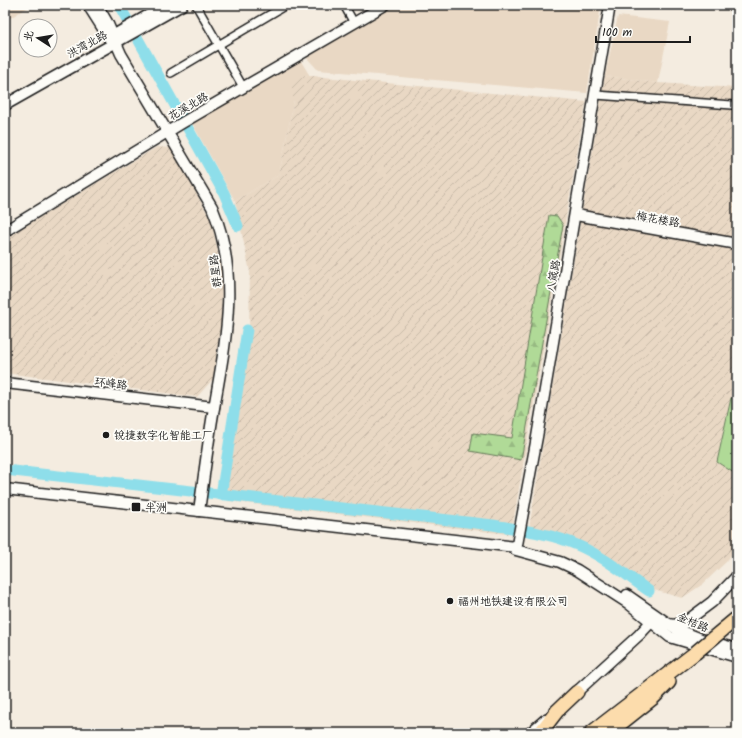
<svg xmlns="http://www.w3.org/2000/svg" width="742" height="738" viewBox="0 0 742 738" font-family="Kalam,'LXGW WenKai TC',sans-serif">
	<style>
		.built { fill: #e9d8c4 }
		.industrial { fill: url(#industrial-furrows) }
		.forest { fill: url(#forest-firs); stroke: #667b5a }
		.green { fill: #b0da97; stroke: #667b5a }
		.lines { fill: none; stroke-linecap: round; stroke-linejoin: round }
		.river { stroke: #8edeea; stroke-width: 11 }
		.street-casing { stroke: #1c1c1c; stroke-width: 10 }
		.secondary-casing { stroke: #1c1c1c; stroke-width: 13 }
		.highway-casing { stroke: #1c1c1c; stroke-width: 16 }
		.street { stroke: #fdfcf7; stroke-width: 7 }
		.secondary { stroke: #fdfcf7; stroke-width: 10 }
		.highway { stroke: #fcdcac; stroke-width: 13 }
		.highway-bridge-casing { stroke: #1c1c1c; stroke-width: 16; stroke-linecap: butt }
		.highway-bridge { stroke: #fcdcac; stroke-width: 13 }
		.poi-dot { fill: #1c1c1c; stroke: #fdfcf7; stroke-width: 1.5 }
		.labels { text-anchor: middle; stroke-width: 3.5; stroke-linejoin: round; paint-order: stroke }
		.street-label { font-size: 11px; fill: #1c1c1c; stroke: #fdfcf7 }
		.poi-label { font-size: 11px; fill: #1c1c1c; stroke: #fdfcf7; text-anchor: start }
	</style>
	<defs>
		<pattern id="industrial-furrows" width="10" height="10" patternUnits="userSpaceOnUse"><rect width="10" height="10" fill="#e9d8c4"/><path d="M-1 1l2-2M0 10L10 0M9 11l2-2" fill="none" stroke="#c7b9a8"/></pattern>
		<pattern id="forest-firs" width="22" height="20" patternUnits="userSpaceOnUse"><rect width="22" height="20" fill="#b0da97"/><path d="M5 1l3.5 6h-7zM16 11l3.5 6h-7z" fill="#97ba82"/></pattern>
	</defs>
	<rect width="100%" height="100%" fill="#f4ece0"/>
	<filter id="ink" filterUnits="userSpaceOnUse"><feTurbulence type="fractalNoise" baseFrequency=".025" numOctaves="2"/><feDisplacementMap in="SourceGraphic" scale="8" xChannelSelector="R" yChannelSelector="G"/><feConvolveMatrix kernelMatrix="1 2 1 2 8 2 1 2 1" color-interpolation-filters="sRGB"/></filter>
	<g filter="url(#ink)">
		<!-- built -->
		<g class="built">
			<path d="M5 5H32L5 21Z"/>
			<path d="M395 5H601L587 93 318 70 307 58 305 55Z"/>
			<path d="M618 16 670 22 658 83 605 76Z"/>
			<path d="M299 58 310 76 303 75 294 100 279 175 235 201 192 123Z"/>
		</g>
		<!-- industrial -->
		<g class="industrial">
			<path d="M303 75 586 102 512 529 507 534 228 501 224 494 249 329 250 272 235 201 279 175 294 100 288 85Z"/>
			<path d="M605 76 658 83 737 88V370L717 462 737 475V547L726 562 703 584 682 598 647 588 588 556 567 543 528 534Z"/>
			<path d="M157 147 171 148 211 220 222 271 221 322 213 379 197 397 5 373V238Z"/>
		</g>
		<!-- forest -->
		<path class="forest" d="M549 215 557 216 563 225 521 460 470 451 473 433 512 438Z"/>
		<!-- green -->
		<path class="green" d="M731 398 737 399V475L717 462Z"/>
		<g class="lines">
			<!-- river -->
			<g class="river">
				<path d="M119 5 224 193 238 226"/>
				<path d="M5 470 493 525C521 530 550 533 577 545 603 556 626 575 649 591"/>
				<path d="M221 495 247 330"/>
			</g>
			<!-- street casing -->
			<g class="street-casing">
				<g id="street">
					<path d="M196 5 243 87"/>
					<path d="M344 5 354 23"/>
					<path d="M171 73 286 5"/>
					<path d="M596 95 732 105"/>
				</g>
			</g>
			<!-- secondary casing -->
			<g class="secondary-casing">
				<g id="secondary">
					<path d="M88 5 109 38"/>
					<path d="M97 5 107 22 121 54 212 207C240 273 226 340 214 408 208 442 204 476 199 511"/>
					<path d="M610 5 537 437 516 550 560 562 577 570 628 603 670 637 737 657"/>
					<path d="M109 38 166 5"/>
					<path d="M5 105 182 5"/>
					<path d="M576 215 737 244"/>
					<path d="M5 231 182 123 385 5"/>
					<path d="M5 383 214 407"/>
					<path d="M5 489 516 547"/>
					<path d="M627 595 676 629 701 639 737 649"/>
					<path d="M571 697 639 635 651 622 655 621 673 625 684 623 712 602 737 576"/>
					<path d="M530 733 545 720"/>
				</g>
			</g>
			<!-- highway casing -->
			<g class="highway-casing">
				<g id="highway">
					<path d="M540 733 557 711 577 692"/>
					<path d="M591 733 695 653"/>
					<path d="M609 733 653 698 669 682"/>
				</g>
			</g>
			<!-- street -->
			<use href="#street" class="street"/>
			<!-- secondary -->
			<use href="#secondary" class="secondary"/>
			<!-- highway -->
			<use href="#highway" class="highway"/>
			<!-- highway-bridge casing -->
			<g class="highway-bridge-casing">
				<path id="highway-bridge" d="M695 653 737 618"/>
			</g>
			<!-- highway-bridge -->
			<use href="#highway-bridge" class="highway-bridge"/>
		</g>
	</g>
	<!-- markers -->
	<g class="poi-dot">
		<circle cx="106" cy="435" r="4"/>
		<rect x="131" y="502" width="10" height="10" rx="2"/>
		<circle cx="450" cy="601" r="4"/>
	</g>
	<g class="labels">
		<!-- street labels -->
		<g class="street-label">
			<text transform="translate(87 44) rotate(-29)" y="4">洪湾北路</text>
			<text transform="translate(188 106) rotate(-30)" y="4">花溪北路</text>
			<text transform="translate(658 219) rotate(10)" y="4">梅花楼路</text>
			<text transform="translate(215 271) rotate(-97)" y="4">群星路</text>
			<text transform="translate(553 276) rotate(-80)" y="4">八箴路</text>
			<text transform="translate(111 383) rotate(7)" y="4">环峰路</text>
			<text transform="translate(693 622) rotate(23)" y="4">金桔路</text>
		</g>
		<!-- poi labels -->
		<g class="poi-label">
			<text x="114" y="439">锐捷数字化智能工厂</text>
			<text x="145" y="511">半洲</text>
			<text x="458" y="605">福州地铁建设有限公司</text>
		</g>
	</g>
	<!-- margin -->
	<rect width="742" height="738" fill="none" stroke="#fdfcf7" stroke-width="20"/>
	<rect x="10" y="10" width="722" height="718" fill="none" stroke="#1c1c1c" stroke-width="1.5" filter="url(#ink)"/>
	<!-- north arrow -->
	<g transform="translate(38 38) rotate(282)"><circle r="19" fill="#fdfcf7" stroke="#a3a29f"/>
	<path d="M0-3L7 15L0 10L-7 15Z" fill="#1c1c1c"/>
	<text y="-6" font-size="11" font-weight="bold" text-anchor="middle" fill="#1c1c1c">北</text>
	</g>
	<!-- scale -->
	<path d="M596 36v6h94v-6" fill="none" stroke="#1c1c1c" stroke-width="2"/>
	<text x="602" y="36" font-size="12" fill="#1c1c1c" stroke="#fdfcf7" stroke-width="3" paint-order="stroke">100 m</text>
</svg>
